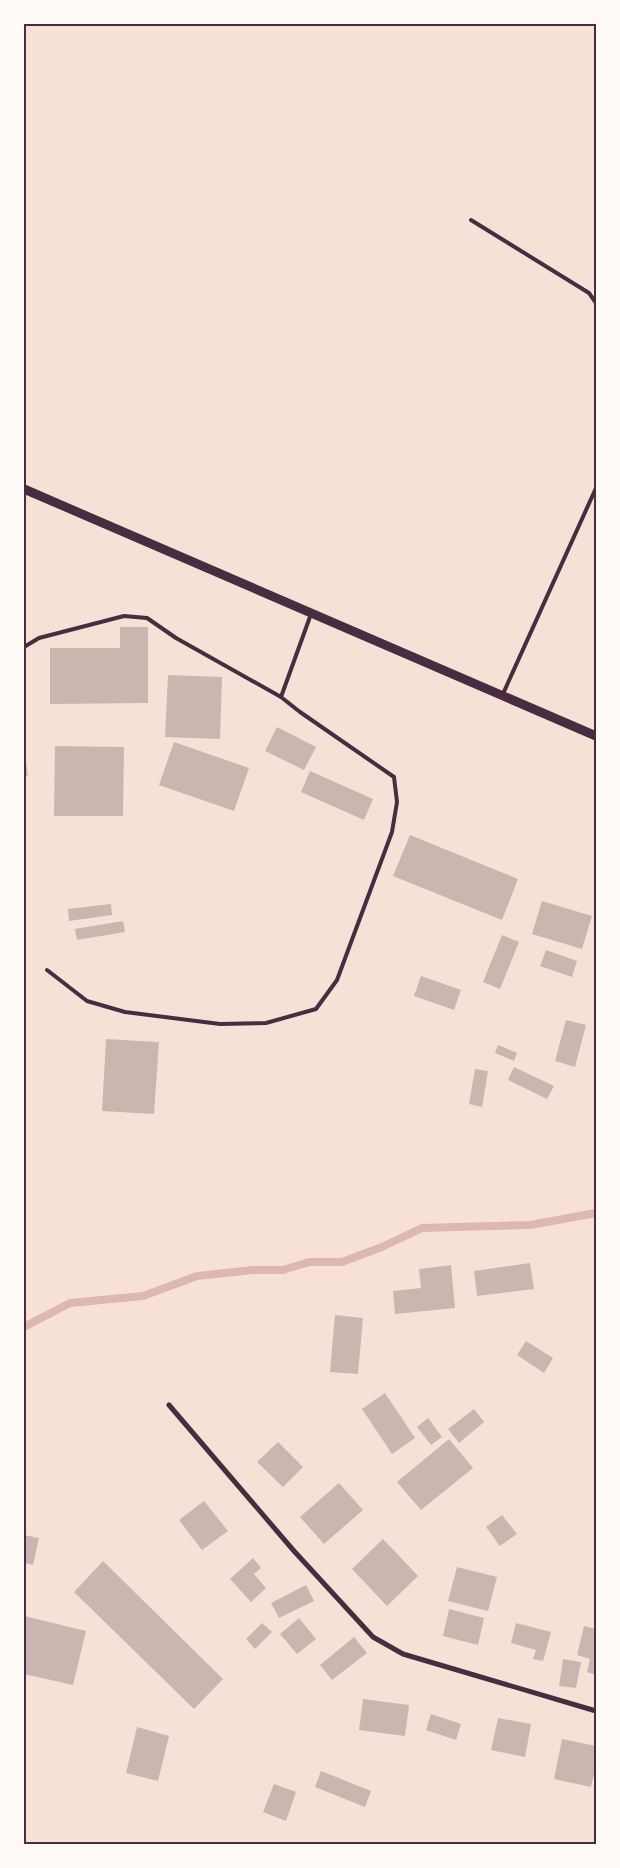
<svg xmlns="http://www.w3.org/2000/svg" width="620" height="1868" viewBox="0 0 620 1868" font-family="'Work Sans',sans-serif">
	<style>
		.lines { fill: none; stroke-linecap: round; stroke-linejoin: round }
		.stream { stroke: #dcb8b0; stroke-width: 8 }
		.building { fill: #ccb4b1 }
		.service { stroke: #4a2c40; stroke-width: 4 }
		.minor { stroke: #4a2c40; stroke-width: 5 }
		.tertiary { stroke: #4a2c40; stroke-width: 9 }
		.neatline { fill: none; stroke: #4a2c40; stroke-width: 2 }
	</style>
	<rect width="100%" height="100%" fill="#f7e1d7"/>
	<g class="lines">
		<!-- stream -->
		<path class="stream" d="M24 1327 70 1303 143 1296 197 1276 253 1270H283L309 1262H342L382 1247 422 1228 530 1225 596 1213"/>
	</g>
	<!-- building -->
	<g class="building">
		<path d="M120 627H148V703L50 704V648H120Z"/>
		<path d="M168 675 222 677 220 739 165 737Z"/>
		<path d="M277 727 316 747 304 770 265 751Z"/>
		<path d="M174 742 249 768 234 811 159 785Z"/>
		<path d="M55 746 124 747 123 816H54Z"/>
		<path d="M24 748 28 776H24Z"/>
		<path d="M310 771 373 799 364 820 301 792Z"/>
		<path d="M410 835 518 879 502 920 393 876Z"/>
		<path d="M542 901 592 916 582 949 532 934Z"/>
		<path d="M111 904 112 915 69 921 68 909Z"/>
		<path d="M123 921 125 932 77 940 75 929Z"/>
		<path d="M502 935 519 942 500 989 483 982Z"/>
		<path d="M546 950 577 961 572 977 540 966Z"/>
		<path d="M421 976 461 990 454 1010 414 996Z"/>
		<path d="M566 1020 586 1025 575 1067 555 1061Z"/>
		<path d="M106 1039 159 1042 154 1114 102 1111Z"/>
		<path d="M498 1045 517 1053 514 1061 495 1053Z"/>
		<path d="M514 1067 554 1086 547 1099 508 1080Z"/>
		<path d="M475 1069 488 1071 482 1107 469 1104Z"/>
		<path d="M530 1263 534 1289 477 1296 474 1271Z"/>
		<path d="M451 1265 455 1308 395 1314 393 1291 421 1288 419 1269Z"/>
		<path d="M335 1315 363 1318 358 1374 330 1372Z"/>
		<path d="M526 1341 553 1358 544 1373 517 1355Z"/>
		<path d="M385 1393 415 1438 392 1454 362 1409Z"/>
		<path d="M474 1409 484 1422 459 1443 448 1429Z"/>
		<path d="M428 1418 442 1437 431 1445 417 1427Z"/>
		<path d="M449 1439 473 1468 421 1510 397 1482Z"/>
		<path d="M278 1442 303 1467 283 1487 257 1462Z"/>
		<path d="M339 1483 363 1510 324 1544 300 1517Z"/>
		<path d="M204 1501 228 1531 202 1550 179 1520Z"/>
		<path d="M502 1515 517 1534 500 1546 486 1527Z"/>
		<path d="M24 1535 39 1538 33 1565 24 1563Z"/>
		<path d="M383 1539 418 1576 387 1606 352 1569Z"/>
		<path d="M253 1558 261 1568 254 1574 266 1588 251 1602 230 1579Z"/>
		<path d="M103 1561 223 1679 194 1709 74 1592Z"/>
		<path d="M457 1567 497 1577 488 1611 448 1601Z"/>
		<path d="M306 1585 314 1601 279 1618 271 1603Z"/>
		<path d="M449 1609 484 1618 478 1645 443 1636Z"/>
		<path d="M24 1616 86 1631 73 1685 24 1674Z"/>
		<path d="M299 1618 316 1639 297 1654 280 1634Z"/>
		<path d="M262 1623 272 1632 255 1649 246 1639Z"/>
		<path d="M516 1623 551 1632 543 1661 533 1659 536 1650 511 1643Z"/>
		<path d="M584 1626 596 1629V1675L587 1672 590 1659 577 1655Z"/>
		<path d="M354 1637 367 1653 332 1680 320 1665Z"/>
		<path d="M563 1659 581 1662 576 1688 559 1686Z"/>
		<path d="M363 1699 409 1705 405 1736 359 1730Z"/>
		<path d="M431 1714 461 1724 456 1740 426 1730Z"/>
		<path d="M498 1718 531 1724 525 1757 491 1750Z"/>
		<path d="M137 1727 169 1736 158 1781 126 1773Z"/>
		<path d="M562 1739 596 1746V1765L591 1787 554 1779Z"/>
		<path d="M321 1771 371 1791 365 1807 315 1787Z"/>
		<path d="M274 1784 296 1792 286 1821 263 1812Z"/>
	</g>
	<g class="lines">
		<!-- service -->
		<g class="service">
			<path d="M471 220 589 293 596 303"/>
			<path d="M24 647 39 638 124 616 147 618 176 638 281 697"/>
			<path d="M502 696 596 488"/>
			<path d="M47 970 87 1001 125 1012 220 1024 266 1023 316 1009 337 980 392 832 397 802 394 777 300 712 281 697 311 614"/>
		</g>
		<!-- minor -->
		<path class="minor" d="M169 1405 294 1551 373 1637 403 1654 596 1711"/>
		<!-- tertiary -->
		<path class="tertiary" d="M24 489 596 736"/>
	</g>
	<!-- border -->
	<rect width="620" height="1868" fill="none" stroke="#fffaf5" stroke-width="50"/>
	<rect x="25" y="25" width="570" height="1818" class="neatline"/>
</svg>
